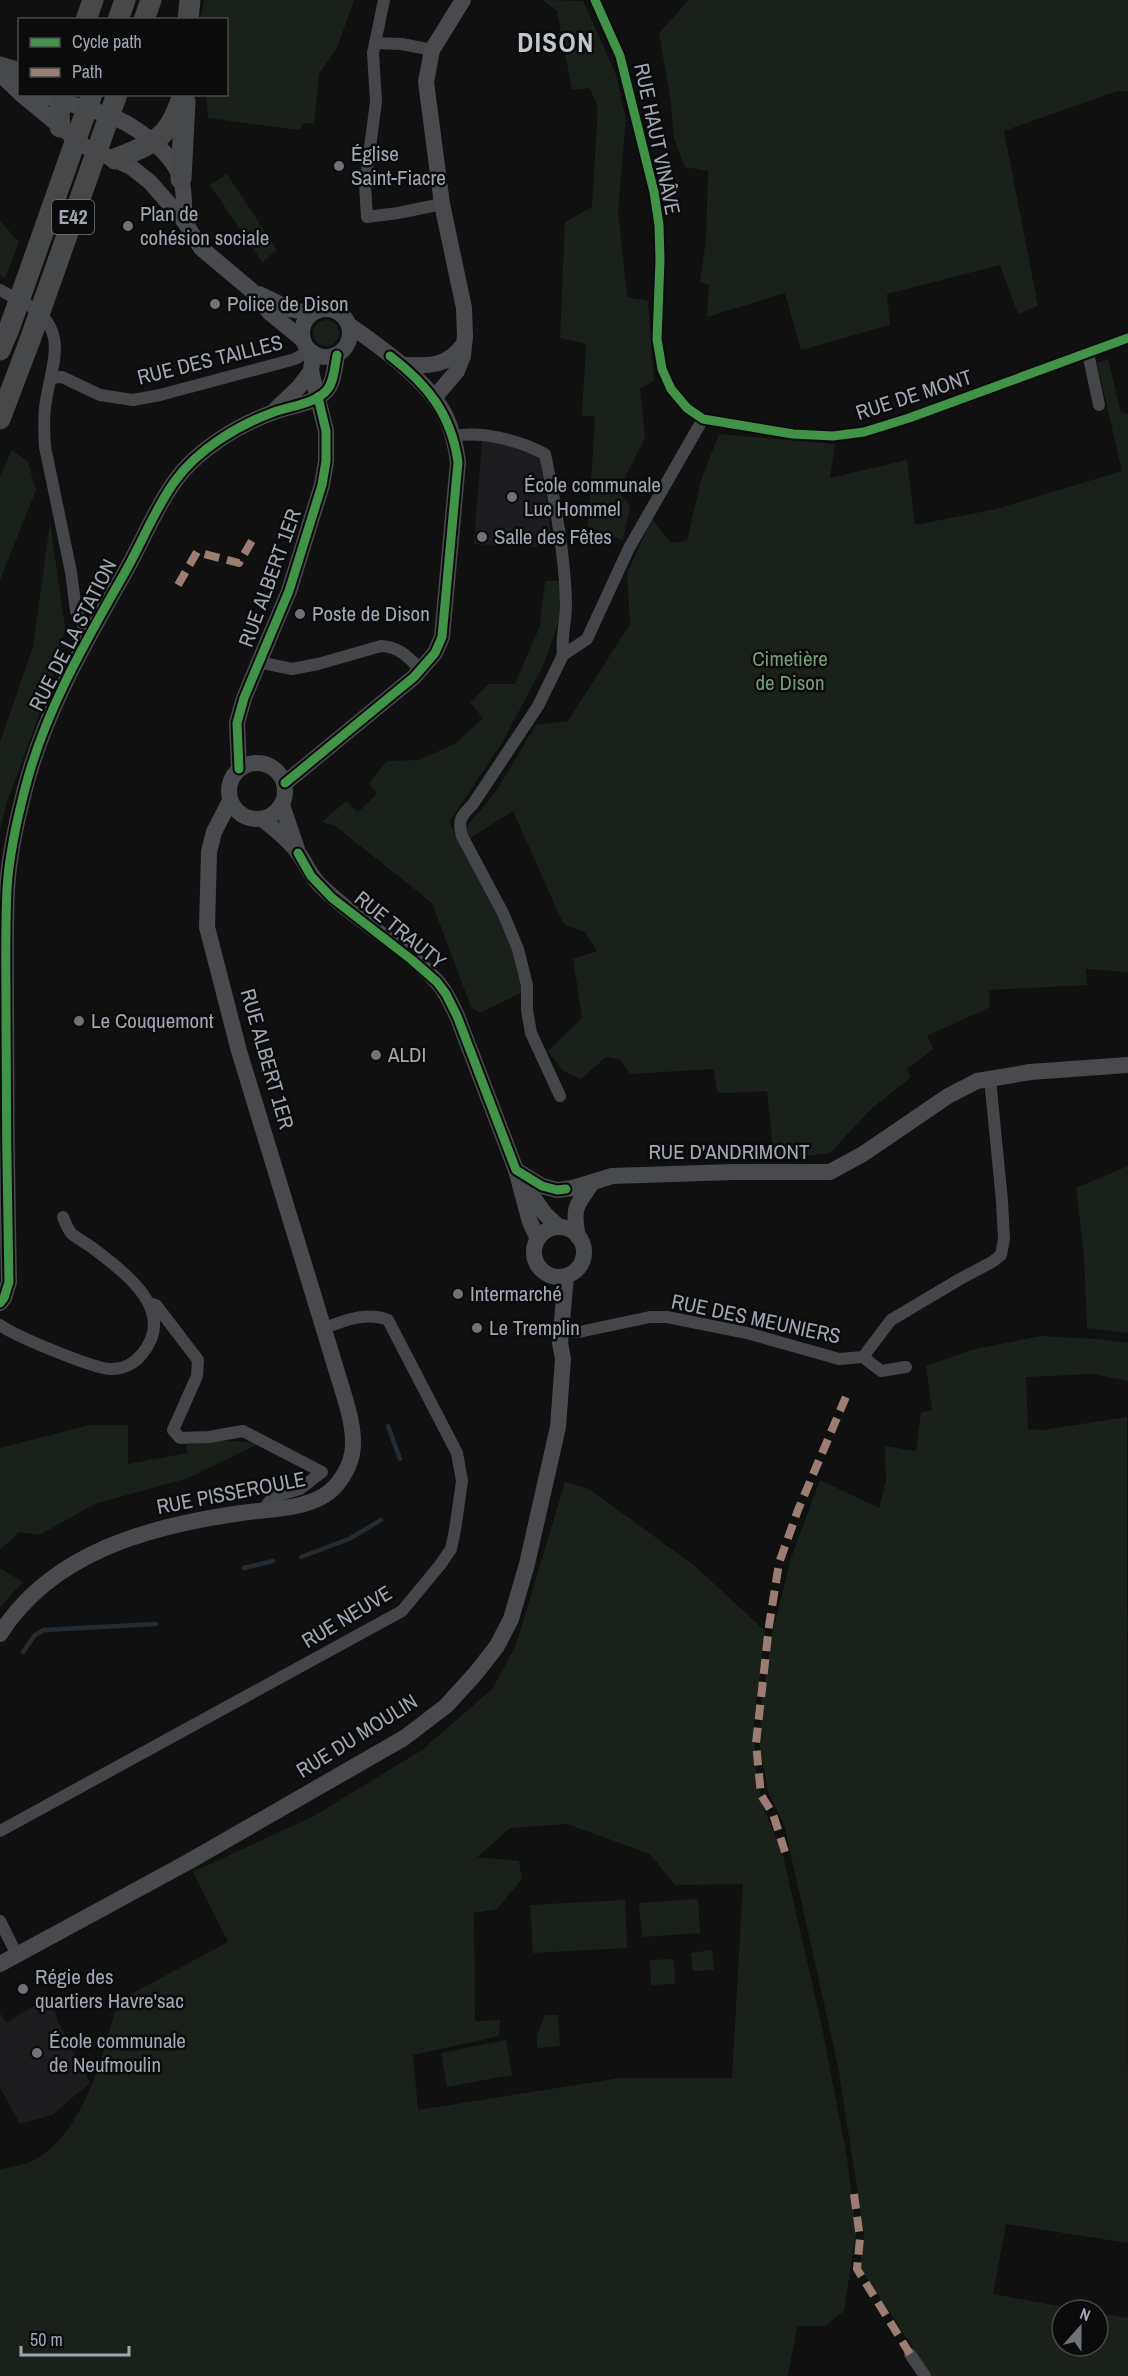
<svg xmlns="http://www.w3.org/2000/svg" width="1128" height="2376" viewBox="0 0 1128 2376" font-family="'Archivo Narrow',sans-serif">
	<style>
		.built { fill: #1d1d1f }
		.green { fill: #1a211a; fill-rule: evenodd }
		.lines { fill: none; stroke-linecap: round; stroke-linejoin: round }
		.stream { stroke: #242c32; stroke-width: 4.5 }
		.street { stroke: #444649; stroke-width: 12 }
		.secondary { stroke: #484a4d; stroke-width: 16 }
		.highway { stroke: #47484a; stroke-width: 21 }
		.highway-bridge { stroke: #47484a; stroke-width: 21 }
		.quiet { stroke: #9b7d72; stroke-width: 8; stroke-dasharray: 15 8; stroke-linecap: butt }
		.cycleway-casing { stroke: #0b0b0c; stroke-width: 13 }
		.cycleway { stroke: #419447; stroke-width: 9 }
		.poi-dot { fill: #6e7279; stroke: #0b0b0c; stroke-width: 2 }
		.labels { text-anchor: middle; stroke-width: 5; stroke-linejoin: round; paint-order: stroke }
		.shield { fill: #0b0b0c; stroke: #737880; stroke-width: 1.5 }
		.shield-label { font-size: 20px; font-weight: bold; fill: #a0a7b2 }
		.street-label { font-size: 21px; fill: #a0a7b2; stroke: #0b0b0c }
		.poi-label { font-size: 21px; fill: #a0a7b2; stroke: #0b0b0c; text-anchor: start }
		.park-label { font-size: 21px; fill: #769e76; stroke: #0b0b0c }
		.district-label { font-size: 27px; font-weight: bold; letter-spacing: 1.5px; fill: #c1c5ce; stroke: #0b0b0c }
	</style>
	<rect width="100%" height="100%" fill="#101010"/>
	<!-- built -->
	<g class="built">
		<path d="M482 441 499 442 540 454 552 540 537 547 474 544Z"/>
		<path d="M50 1996 58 2022 90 2083 52 2115 20 2124 0 2088V2013L6 2023Z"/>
	</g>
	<!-- green -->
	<g class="green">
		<path d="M204 0H354L337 48 319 74 314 124 304 123 299 130 208 118 206 95 226 94V20L200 19Z"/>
		<path d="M543 0 583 1 616 75 626 119 618 209 627 297 648 301 654 381 640 388 645 438 618 491 630 506 623 540 588 527 595 417 582 415 586 344 560 338 565 222 592 207 598 108 590 88 572 90 557 11Z"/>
		<path d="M689 0H1128V91H1117L1004 131 1038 306 1018 314 1000 265 887 294 890 325 801 350 785 293 707 317 709 285 700 282 706 239 708 171 685 167 674 139 671 103 659 33Z"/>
		<path d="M227 174 277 250 262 262 210 185Z"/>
		<path d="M0 221 19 242 5 278 0 275Z"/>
		<circle cx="326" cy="333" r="13"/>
		<path d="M1108 359 1121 413 1128 414V972L1086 969 1087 985 989 990 990 1007 927 1036 933 1049 907 1069 911 1077 871 1109 830 1153 774 1160 767 1091 724 1093 717 1091 714 1069 630 1074 620 1060 606 1057 581 1079 563 1071 548 1051 582 1018 573 959 597 951 585 932 567 926 562 921 513 811 470 838 464 830 496 791 536 725 568 721 630 624 627 573 652 519 671 543 687 541 701 480 719 434 835 444 830 478 907 460 915 525 996 509 1122 471 1097 363Z"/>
		<path d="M12 450 28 462 36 490 0 580V476Z"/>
		<path d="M50 523 65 628 53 677 6 805 0 830V742L33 647Z"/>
		<path d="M545 581H561V615L543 666 502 743 449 822 499 914 527 990 480 1013 471 1007 432 903 334 825 322 822 346 801 358 812 377 794 369 783 387 761 420 760 456 743 483 718 470 703 488 684H515L540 626Z"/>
		<path d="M1128 1166V1333L1087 1328 1084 1255 1076 1188Z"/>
		<path d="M1041 1336 1097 1339 1128 1343V1381L1093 1374 1026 1377 1028 1429 1043 1430 1127 1417 1128 2243 1006 2224 993 2294 1080 2310H1062V2346H1098V2313L1128 2318V2376H932L860 2268 864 2234 838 2066 784 1824 768 1792 760 1747 761 1707 772 1635 791 1558 820 1480 879 1508 886 1481 885 1446 916 1451 921 1413 932 1410 926 1366 971 1350Z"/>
		<path d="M90 1425H128V1464L187 1453 186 1445C210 1440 234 1439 258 1444L188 1478 95 1504 39 1535 19 1532 0 1550V1448Z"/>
		<path d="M565 1482 589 1489 695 1566 765 1631 753 1730 757 1778 763 1807 783 1855 822 2027 847 2158 856 2233 844 2311 825 2326H797L788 2376H0V2169C11 2167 26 2165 36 2159 87 2128 102 2055 118 2001L228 1942 193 1872 314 1816 422 1750 493 1688 516 1645ZM567 1824 650 1854 675 1885 743 1884 732 2078H620L418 2110 413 2055 499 2036 500 2020 475 2021 474 1913 497 1909 522 1879 519 1861 477 1857 510 1828Z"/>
		<path d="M0 1568 23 1582 0 1607Z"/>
		<path d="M698 1899 700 1933 642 1937 639 1903Z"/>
		<path d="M625 1900 627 1948 533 1953 530 1905Z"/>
		<path d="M712 1950 714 1970 693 1971 691 1953Z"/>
		<path d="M674 1959 675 1984 651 1985 650 1960Z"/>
		<path d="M545 2015H558L560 2046 537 2048V2035Z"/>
		<path d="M506 2040 512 2075 447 2087 441 2053Z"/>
	</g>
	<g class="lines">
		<!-- stream -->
		<g class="stream">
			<path d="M388 1426 400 1459"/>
			<path d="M301 1557 349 1539 381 1520"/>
			<path d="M244 1568 273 1561"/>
			<path d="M23 1652 35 1635 44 1630 156 1624"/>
		</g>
		<!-- street -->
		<g class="street">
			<path d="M384 0 373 53 376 102 365 185 367 217 398 213 442 204"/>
			<path d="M595 0 620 56 654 192 659 225 660 260 657 339 662 369 671 389 687 408 703 419 793 434 833 436 864 432 909 418 1128 338"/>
			<path d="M375 43 402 44 432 50"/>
			<path d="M0 290C11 296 23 301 33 308 69 334 51 366 46 401 43 416 44 432 45 447L71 572 76 611 89 636"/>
			<path d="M1088 353 1099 405"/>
			<path d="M51 378 62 377 100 395 133 400 160 395 295 359 309 351"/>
			<path d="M453 436C483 431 518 440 545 454 555 502 565 555 566 604 566 622 561 636 563 655"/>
			<path d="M258 662 292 669 318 664 381 646C400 647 408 657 421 670"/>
			<path d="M560 1096 531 1033 527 1010V985L518 949 503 913 462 836C457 820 462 815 473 804L538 706 563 655 587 639 629 548 703 419"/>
			<path d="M149 1303 156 1305 198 1360 197 1376 173 1430 180 1438 209 1437 243 1431 322 1472 300 1489 273 1497 262 1511"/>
			<path d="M0 1325C15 1336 92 1368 110 1369 123 1370 135 1363 142 1354 178 1311 125 1273 94 1249 87 1243 77 1239 71 1233 68 1229 65 1222 63 1217"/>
			<path d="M561 1330 579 1332 650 1317H667L747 1333 839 1359 863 1357 891 1320 960 1279 992 1262 1001 1255 1004 1239 1002 1201 990 1079"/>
			<path d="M863 1357 881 1371 906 1367"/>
			<path d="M0 1831 402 1611 440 1565 451 1549 455 1530 462 1481 457 1453 388 1320C367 1311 344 1321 324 1328"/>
			<path d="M0 1921 17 1955"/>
			<path d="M910 2354 925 2376"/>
		</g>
		<!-- secondary -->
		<g class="secondary">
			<path d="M0 74 20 93"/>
			<path d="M21 94 84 146 131 167 150 182 184 221 201 248 251 290 269 312 302 339"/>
			<path d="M40 94C61 103 81 106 102 113 130 121 173 151 181 180 185 192 184 208 184 221"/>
			<path d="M259 294 290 309 311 314"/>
			<circle cx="326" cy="333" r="24"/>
			<path d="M403 365C429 366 447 367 463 345"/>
			<path d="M434 398 457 371 463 356 465 336 464 308 442 204 426 82 432 50 463 0"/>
			<path d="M276 409 299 387 311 371"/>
			<circle cx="257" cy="791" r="28"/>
			<path d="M239 769 237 723 244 698 289 591 322 485 326 461V431L311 371 313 353"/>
			<path d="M285 783 414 677 435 653 442 637 458 462C456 447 453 432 446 417 430 382 381 347 349 325"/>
			<path d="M282 805 297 849"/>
			<path d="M262 819C275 829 289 840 299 854 306 864 310 875 319 884 355 921 406 946 439 984 447 994 452 1005 457 1016L516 1170 530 1222 538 1239"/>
			<path d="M516 1170 542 1186 557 1190 573 1188 612 1176 733 1172H830L863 1154 948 1096 977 1081 1030 1072 1128 1065"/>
			<path d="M524 1184 545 1214 559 1227"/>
			<circle cx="559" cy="1252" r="25"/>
			<path d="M578 1237C572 1207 576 1206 593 1182"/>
			<path d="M0 1303 4 1298 9 1282C7 1191 6 1101 6 1011 6 971 5 930 7 889 9 854 17 819 26 785 46 709 86 641 124 574 142 543 154 510 175 481 197 450 238 425 274 412 290 406 315 404 327 390 334 382 335 365 337 355"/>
			<path d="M0 1634C52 1552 150 1526 241 1513 268 1509 301 1510 325 1495 338 1487 349 1469 352 1454 357 1429 343 1393 336 1369L239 1051 207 927 209 852 214 832 230 801"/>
			<path d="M0 1964 188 1862 404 1738 446 1706 476 1673 497 1646 511 1619 527 1564 558 1427 563 1359 560 1343 566 1276"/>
		</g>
		<!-- highway -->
		<g class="highway">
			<path d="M86 20 93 0"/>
			<path d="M118 20 125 0"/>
			<path d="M144 20 151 0"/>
			<path d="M188 20 190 0"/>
			<path d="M0 67 20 73"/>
			<path d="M60 127 59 114 63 94"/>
			<path d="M115 159C156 142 169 139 183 94"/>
			<path d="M181 179 185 102"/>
			<path d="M0 350 9 329"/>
			<path d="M0 419 30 340"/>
		</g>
		<!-- highway-bridge -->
		<g class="highway-bridge">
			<path d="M9 329 92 94"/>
			<path d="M30 340 117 94"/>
		</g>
		<!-- quiet -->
		<g class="quiet">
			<path d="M178 585 197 552 239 563 254 537"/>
			<path d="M785 1852 773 1814 761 1795 756 1743 769 1626 779 1563 798 1510 848 1392"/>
			<path d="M854 2194 860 2238 857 2269 910 2354"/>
		</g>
		<!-- cycleway casing -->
		<g class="cycleway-casing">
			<g id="cycleway">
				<path d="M595 0 620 56 654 192 659 225 660 260 657 339 662 369 671 389 687 408 703 419 793 434 833 436 864 432 909 418 1128 338"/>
				<path d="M239 769 237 723 244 698 289 591 322 485 326 461V431L318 397"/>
				<path d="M285 783 414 677 435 653 442 637 458 462C451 414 428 385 390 356"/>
				<path d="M298 853 311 876 332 898 412 960 437 982 446 994 457 1016 516 1170 542 1186 557 1190 566 1189"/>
				<path d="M0 1303 4 1298 9 1282C7 1191 6 1101 6 1011 6 971 5 930 7 889 9 854 17 819 26 785 46 709 86 641 124 574 142 543 154 510 175 481 197 450 238 425 274 412 290 406 315 404 327 390 334 382 335 365 337 355"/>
			</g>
		</g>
		<!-- cycleway -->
		<use href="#cycleway" class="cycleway"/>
	</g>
	<!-- markers -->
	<g class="poi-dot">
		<circle cx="339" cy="166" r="6"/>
		<circle cx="128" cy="226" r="6"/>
		<circle cx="215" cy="304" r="6"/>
		<circle cx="512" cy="497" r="6"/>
		<circle cx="482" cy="537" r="6"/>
		<circle cx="300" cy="614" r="6"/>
		<circle cx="79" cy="1021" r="6"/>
		<circle cx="376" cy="1055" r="6"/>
		<circle cx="458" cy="1294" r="6"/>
		<circle cx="477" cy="1328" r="6"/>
		<circle cx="23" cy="1989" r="6"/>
		<circle cx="37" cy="2053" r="6"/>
	</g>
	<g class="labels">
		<!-- shield labels -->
		<rect class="shield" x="52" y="200" width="42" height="34" rx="4.5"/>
		<g class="shield-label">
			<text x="73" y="224">E42</text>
		</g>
		<!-- street labels -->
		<g class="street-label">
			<text transform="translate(657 139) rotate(78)" y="7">RUE HAUT VINÂVE</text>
			<text transform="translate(210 360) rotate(-14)" y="7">RUE DES TAILLES</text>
			<text transform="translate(914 395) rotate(-18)" y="7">RUE DE MONT</text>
			<text transform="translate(270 578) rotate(-70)" y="7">RUE ALBERT 1ER</text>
			<text transform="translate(73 635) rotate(-63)" y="7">RUE DE LA STATION</text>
			<text transform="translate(400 930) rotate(39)" y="7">RUE TRAUTY</text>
			<text transform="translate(267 1059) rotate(74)" y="7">RUE ALBERT 1ER</text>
			<text x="729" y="1159">RUE D'ANDRIMONT</text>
			<text transform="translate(756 1319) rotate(12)" y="7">RUE DES MEUNIERS</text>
			<text transform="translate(231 1493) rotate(-11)" y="7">RUE PISSEROULE</text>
			<text transform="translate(347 1617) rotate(-31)" y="7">RUE NEUVE</text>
			<text transform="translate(357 1736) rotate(-32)" y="7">RUE DU MOULIN</text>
		</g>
		<!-- poi labels -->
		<g class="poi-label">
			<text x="351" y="161">Église<tspan x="351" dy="24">Saint-Fiacre</tspan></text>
			<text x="140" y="221">Plan de<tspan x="140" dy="24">cohésion sociale</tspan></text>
			<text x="227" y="311">Police de Dison</text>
			<text x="524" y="492">École communale<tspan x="524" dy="24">Luc Hommel</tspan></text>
			<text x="494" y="544">Salle des Fêtes</text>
			<text x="312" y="621">Poste de Dison</text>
			<text x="91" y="1028">Le Couquemont</text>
			<text x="388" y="1062">ALDI</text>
			<text x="470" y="1301">Intermarché</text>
			<text x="489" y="1335">Le Tremplin</text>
			<text x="35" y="1984">Régie des<tspan x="35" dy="24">quartiers Havre'sac</tspan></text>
			<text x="49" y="2048">École communale<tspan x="49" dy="24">de Neufmoulin</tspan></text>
		</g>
		<!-- park labels -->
		<g class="park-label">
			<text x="790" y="666">Cimetière<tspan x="790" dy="24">de Dison</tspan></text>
		</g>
		<!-- district labels -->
		<g class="district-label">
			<text x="556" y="52">DISON</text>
		</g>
	</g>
	<!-- legend -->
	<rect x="18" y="18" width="210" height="78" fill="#0b0b0c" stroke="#47494e" stroke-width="1.5"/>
	<rect x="30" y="38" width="30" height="9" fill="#419447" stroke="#47494e" stroke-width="1.5"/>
	<text x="72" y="48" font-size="18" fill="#a0a7b2">Cycle path</text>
	<rect x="30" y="68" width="30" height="9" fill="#9b7d72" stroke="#47494e" stroke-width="1.5"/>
	<text x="72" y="78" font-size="18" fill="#a0a7b2">Path</text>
	<!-- north arrow -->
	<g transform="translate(1080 2328) rotate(21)"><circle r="28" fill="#0b0b0c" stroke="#47494e" stroke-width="1.5"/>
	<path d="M0-4.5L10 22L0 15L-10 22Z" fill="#6e7279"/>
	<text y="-9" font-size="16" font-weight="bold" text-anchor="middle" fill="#a0a7b2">N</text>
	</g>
	<!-- scale -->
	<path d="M21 2346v9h108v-9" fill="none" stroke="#a0a7b2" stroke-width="3"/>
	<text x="30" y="2346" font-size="18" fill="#a0a7b2" stroke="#0b0b0c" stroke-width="4.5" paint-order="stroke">50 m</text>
</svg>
